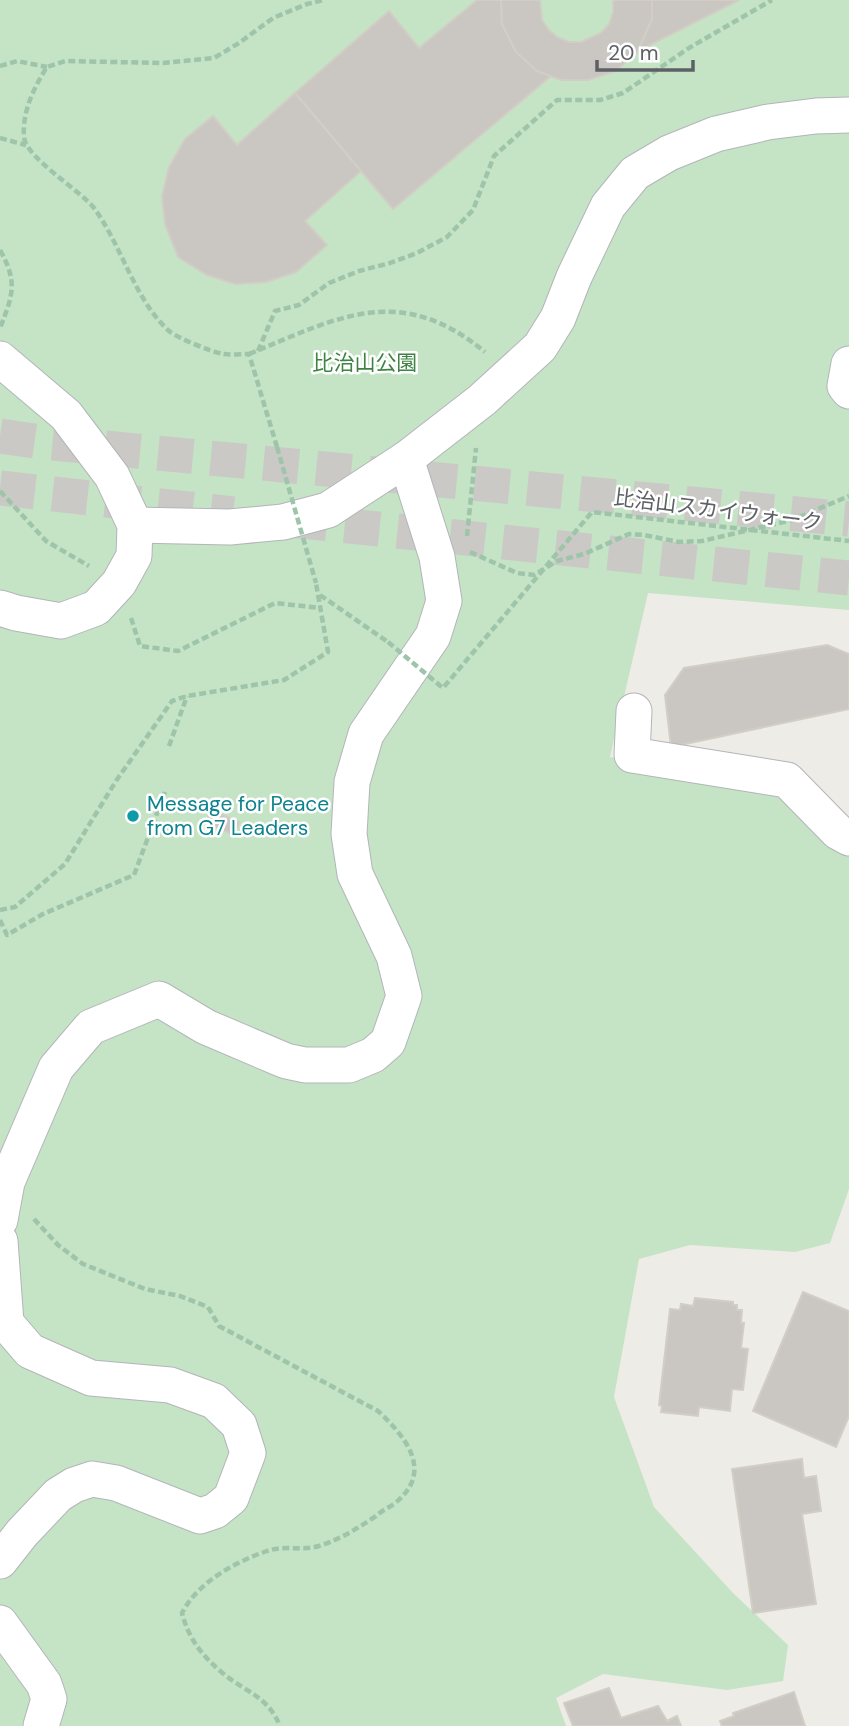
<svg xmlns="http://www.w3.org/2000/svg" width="849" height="1726" viewBox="0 0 849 1726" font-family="'DM Sans','Noto Sans JP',sans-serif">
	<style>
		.green { fill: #c5e3c5 }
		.building { fill: #cac7c2; stroke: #d2cec5; stroke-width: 2 }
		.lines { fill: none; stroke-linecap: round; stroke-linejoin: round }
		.minor-tunnel { stroke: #cac9c6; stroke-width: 35; stroke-dasharray: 35 18; stroke-linecap: butt }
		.minor-casing { stroke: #b3b5b9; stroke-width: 37 }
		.path { stroke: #9ec4aa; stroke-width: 4.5; stroke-dasharray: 7 3.5; stroke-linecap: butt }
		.minor { stroke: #fff; stroke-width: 35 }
		.path-bridge { stroke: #9ec4aa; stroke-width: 4.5; stroke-dasharray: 7 3.5; stroke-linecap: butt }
		.culture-dot { fill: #0f9aa8; stroke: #fff; stroke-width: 2.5 }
		.labels { text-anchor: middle; stroke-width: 5; stroke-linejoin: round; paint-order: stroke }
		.park-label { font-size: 21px; fill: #3e8343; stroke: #fff }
		.street-label { font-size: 21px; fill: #5d6065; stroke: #fff }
		.culture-label { font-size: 21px; fill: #0d838f; stroke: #fff; text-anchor: start }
	</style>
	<rect width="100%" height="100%" fill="#eeece6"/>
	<!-- green -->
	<path class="green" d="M0 0H849V610L648 593 610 757 785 789 849 851V1189L830 1243 795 1252 690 1245 639 1259 614 1397 654 1507 733 1593 788 1645 783 1681 727 1690 603 1674 556 1698 566 1726H0Z"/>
	<!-- building -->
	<g class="building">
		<path d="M477 0H501L502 24 516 52 537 71 551 76 393 209 295 93 389 11 419 48Z"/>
		<path d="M501 0H540L542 20 549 30 557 37 569 42H581L601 33 609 24 613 12V0H652V19L638 51 616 71 588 80H561L537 71 516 52 502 24Z"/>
		<path d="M652 0H739L638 51 652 19Z"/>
		<path d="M295 93 361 171 305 221 327 245 296 272 266 282 235 284 207 275 178 257 165 224 162 196 169 167 185 139 213 116 237 145Z"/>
		<path d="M827 645 849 654V709L671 747 665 695 684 668Z"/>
		<path d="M211 810 239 822 234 835 206 823Z"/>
		<path d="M803 1292 849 1311V1416L836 1447 753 1411Z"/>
		<path d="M695 1298 733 1302V1305H737V1310H742L741 1323H744L741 1348 748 1349 743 1390 732 1389 730 1411 699 1407 698 1416 661 1412 662 1406 659 1405 670 1309 680 1310 681 1304 693 1306Z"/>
		<path d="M802 1459 804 1478 816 1476 821 1511 802 1514 816 1604 753 1613 732 1469Z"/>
		<path d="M609 1688 621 1718 658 1706 667 1721 677 1716 681 1726H573L564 1703Z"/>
		<path d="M794 1692 805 1726H722L720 1721 734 1716 733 1713Z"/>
	</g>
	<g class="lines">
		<!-- minor-tunnel -->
		<g class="minor-tunnel">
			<path d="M0 436 42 442 849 519"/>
			<path d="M0 488 233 514"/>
			<path d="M292 520 849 578"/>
		</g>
		<!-- minor casing -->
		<g class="minor-casing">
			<g id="minor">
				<path d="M0 359 66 415 112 476 135 525 134 556 119 583 96 608 61 621 16 613 0 608"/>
				<path d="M849 364 845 386 849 391"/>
				<path d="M135 525 230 527 283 522 328 510 406 459 482 400 540 347 558 318 574 277 608 206 635 173 669 153 716 134 768 122 816 116 849 115"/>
				<path d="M634 711 632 755 787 780 838 832 849 838"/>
				<path d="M0 1220 7 1182 56 1068 91 1027 159 999 206 1027 286 1061 305 1065H349L373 1055 388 1042 404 996 394 956 355 874 349 834 352 782 366 734 433 636 444 601 437 557 406 459"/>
				<path d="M0 1241 6 1323 30 1351 91 1378 170 1385 214 1401 239 1425 248 1453 231 1498 215 1511 200 1516 116 1483 92 1479 74 1485 58 1495 22 1533 0 1561"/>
				<path d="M0 1623 44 1684 49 1699 41 1726"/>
			</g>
		</g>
		<!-- path -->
		<g class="path">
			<path d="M0 66 17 61 47 67"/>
			<path d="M0 138 26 145"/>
			<path d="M0 250C18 282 13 295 0 328"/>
			<path d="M258 351 275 311 299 305 329 283 359 271 390 263 417 253 447 237 473 210 494 156 557 100H600L623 93 689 48 772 0"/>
			<path d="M249 354C339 317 400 282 485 352"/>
			<path d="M277 447 249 354C241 354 231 355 223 354 212 352 177 338 169 331 134 299 122 246 94 208 80 190 26 158 24 137 22 112 34 87 47 67L65 61 163 63 214 58 239 43 273 18 307 4 323 0"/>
			<path d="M0 491 46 541 89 566"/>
			<path d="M467 536 476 448"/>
			<path d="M470 552 517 573 534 575 557 561 584 554 629 534 644 535 679 542 702 541 792 520 849 496"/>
			<path d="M320 595 388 642"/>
			<path d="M131 618 140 646 178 651 275 603 321 608"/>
			<path d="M169 746 187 696"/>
			<path d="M0 910 15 907 65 864 116 781 172 701 187 696 284 680 328 652 316 583"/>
			<path d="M0 920 7 935 43 914 134 875 165 792"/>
			<path d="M34 1219 58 1245 83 1264 145 1289 180 1296 208 1307 219 1326 378 1411C406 1437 435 1472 394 1504 388 1508 381 1511 376 1516 358 1528 341 1539 319 1546 301 1551 284 1545 267 1551 235 1562 198 1582 182 1613 189 1640 203 1657 225 1675 248 1693 268 1697 280 1726"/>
		</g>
		<!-- minor -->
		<use href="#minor" class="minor"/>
		<!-- path-bridge -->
		<g class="path-bridge">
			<path d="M277 447 316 583"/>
			<path d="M388 642 443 688 592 512 849 541"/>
		</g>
	</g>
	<!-- markers -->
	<circle class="culture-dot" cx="133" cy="816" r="7"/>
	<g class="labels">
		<!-- park labels -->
		<g class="park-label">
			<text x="365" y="370">比治山公園</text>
		</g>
		<!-- street labels -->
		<g class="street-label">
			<text transform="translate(718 510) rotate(7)" y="7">比治山スカイウォーク</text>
		</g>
		<!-- culture labels -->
		<g class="culture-label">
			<text x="147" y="811">Message for Peace<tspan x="147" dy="24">from G7 Leaders</tspan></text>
		</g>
	</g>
	<!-- scale -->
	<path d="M597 60v10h96v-10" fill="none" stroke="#5d6065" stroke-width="3.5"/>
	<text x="608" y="60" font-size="21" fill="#5d6065" stroke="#ffffff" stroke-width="5" paint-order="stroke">20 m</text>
</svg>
